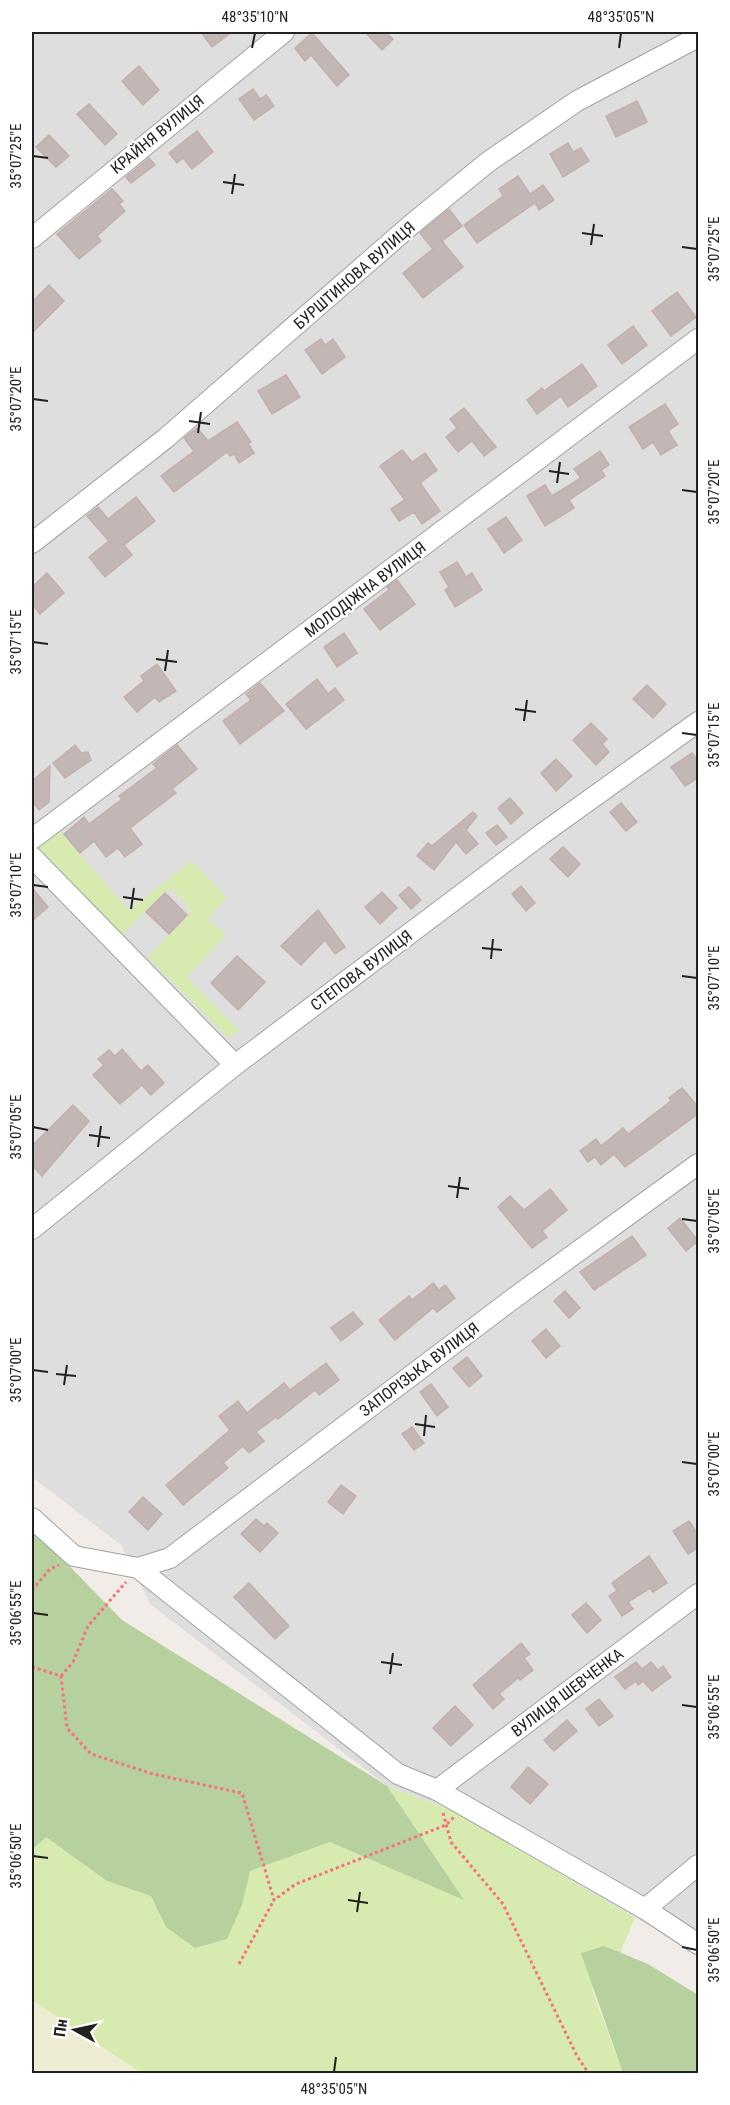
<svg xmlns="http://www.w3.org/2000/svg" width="730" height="2105" viewBox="0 0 730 2105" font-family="'Roboto Condensed',sans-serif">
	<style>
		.residential { fill: #dfdede }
		.farmland { fill: #efecd4 }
		.grass { fill: #d7eaaf }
		.forest { fill: #b6d09e }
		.building { fill: #c2b7b4; stroke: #c3b0aa; stroke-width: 1.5 }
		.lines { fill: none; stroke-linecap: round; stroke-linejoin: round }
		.minor-casing { stroke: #a2a2a2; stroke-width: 22 }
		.path { stroke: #f8727e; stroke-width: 3; stroke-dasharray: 3 3; stroke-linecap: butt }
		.minor { stroke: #fff; stroke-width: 20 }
		.ticks { fill: none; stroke: #212121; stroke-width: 2 }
		.labels { text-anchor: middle; stroke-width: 4.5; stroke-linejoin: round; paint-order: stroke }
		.street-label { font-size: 16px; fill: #212121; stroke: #fff }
		.neatline { fill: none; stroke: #212121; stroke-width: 2 }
		.ticks-label { font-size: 15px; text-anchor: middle; fill: #212121 }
	</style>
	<rect width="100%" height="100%" fill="#f1ece8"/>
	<!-- residential -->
	<path class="residential" d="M32 32H698V1946L635 1918 452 1810 387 1786 150 1604 121 1545 32 1477Z"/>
	<!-- farmland -->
	<path class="farmland" d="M32 2000 141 2073H32Z"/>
	<!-- grass -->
	<g class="grass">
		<path d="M59 830 129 910 192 861 227 897 208 919 226 935 187 977 239 1030 229 1038 147 957 189 916V907L172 889 164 892 123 935 38 854 39 847Z"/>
		<path d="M387 1786 452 1810 635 1918 620 1953 604 1946 592 1990 623 2073H141L32 2000V1850L45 1836 107 1881 151 1896 166 1927 242 1905 249 1871 330 1842 463 1899Z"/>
	</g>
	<!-- forest -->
	<g class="forest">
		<path d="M32 1531 47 1543 122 1620 387 1786 464 1900 330 1842 250 1871 242 1905 227 1939 195 1948 166 1927 151 1896 107 1881 46 1837 32 1850Z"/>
		<path d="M604 1946 648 1964 698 1995V2073H623L581 1953Z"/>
	</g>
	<!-- building -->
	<g class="building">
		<path d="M201 32H232L212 47Z"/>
		<path d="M365 32H385L393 39 382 50Z"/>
		<path d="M312 33 349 75 337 86 311 55 305 61 295 48Z"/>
		<path d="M139 66 159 90 143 105 122 81Z"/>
		<path d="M253 89 260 99 266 95 274 106 254 120 239 99Z"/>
		<path d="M637 101 647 122 616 137 606 116Z"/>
		<path d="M89 104 117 134 105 145 77 114Z"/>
		<path d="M197 131 213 152 192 169 183 158 177 163 169 153Z"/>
		<path d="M49 135 69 156 56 167 36 147Z"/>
		<path d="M568 143 573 152 581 148 589 161 563 177 550 154Z"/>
		<path d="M149 158 155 165 131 183 126 177Z"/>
		<path d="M518 176 530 194 543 185 554 200 539 210 535 203 477 243 464 225 503 196 499 189Z"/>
		<path d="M112 189 123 201 119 204 125 211 97 236 101 241 79 259 57 234Z"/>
		<path d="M449 209 462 226 442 241 463 267 423 298 403 273 433 249 420 233Z"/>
		<path d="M49 285 64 301 32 333V302Z"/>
		<path d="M677 292 696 317 671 336 652 311Z"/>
		<path d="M633 326 647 345 622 364 608 345Z"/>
		<path d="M321 339 325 345 333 339 345 357 322 374 305 350Z"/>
		<path d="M582 364 597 386 568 407 561 396 537 414 527 400 542 388 544 391Z"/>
		<path d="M286 375 300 397 272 414 258 391Z"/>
		<path d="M665 404 678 424 668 431 677 445 661 455 653 442 643 449 629 427Z"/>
		<path d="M464 408 496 447 484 456 472 441 458 452 446 437 457 428 450 419Z"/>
		<path d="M237 422 251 442 248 443 254 453 239 463 234 454 230 456 227 452 174 492 161 476 194 451 184 438 197 428 208 441Z"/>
		<path d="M402 450 412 462 425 453 437 470 420 483 440 511 422 524 414 512 399 521 391 509 405 500 380 466Z"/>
		<path d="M600 451 609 465 601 470 605 476 569 500 574 508 545 526 527 496 545 485 552 496 581 478 574 469Z"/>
		<path d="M136 497 155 521 124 545 132 555 105 577 89 557 109 541 87 516 98 507 108 519Z"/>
		<path d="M506 517 522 540 504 553 488 529Z"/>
		<path d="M457 562 466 577 472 573 482 590 455 607 445 590 449 587 440 572Z"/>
		<path d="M47 573 64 593 40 614 32 604V587Z"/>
		<path d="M397 580 415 604 380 630 364 609 389 590 387 587Z"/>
		<path d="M344 633 357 653 337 667 324 647Z"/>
		<path d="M157 664 176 691 159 702 155 697 137 712 124 697 144 681 141 676Z"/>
		<path d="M317 679 328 694 335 688 344 700 306 729 286 704Z"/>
		<path d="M260 683 284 711 240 744 223 721 251 700 246 694Z"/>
		<path d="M647 685 666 704 653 718 633 699Z"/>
		<path d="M591 723 607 739 602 744 609 752 596 765 573 740Z"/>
		<path d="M75 745 81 753 88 752 91 760 65 778 53 763Z"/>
		<path d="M177 745 197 769 172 789 176 793 130 828 142 844 125 857 118 848 106 857 94 841 80 853 64 834 84 817 89 824 122 799 119 796 157 768 153 764Z"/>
		<path d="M692 753 699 762V777L685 786 671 767Z"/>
		<path d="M556 759 572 776 556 791 541 773Z"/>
		<path d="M50 766 49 802 39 810 32 801V781Z"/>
		<path d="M510 798 523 813 511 824 498 808Z"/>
		<path d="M621 803 637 822 626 831 610 812Z"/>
		<path d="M473 812 477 816 466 830 478 844 466 854 456 842 434 870 417 856 428 843 432 846Z"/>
		<path d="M497 825 507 837 496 845 486 833Z"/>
		<path d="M563 847 580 864 568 877 550 859Z"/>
		<path d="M521 886 535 903 526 911 512 894Z"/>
		<path d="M409 887 421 900 411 909 399 895Z"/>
		<path d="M32 888 48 907 32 921Z"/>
		<path d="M382 892 397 908 380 924 365 907Z"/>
		<path d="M165 893 187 915 169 934 146 912Z"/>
		<path d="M318 910 345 947 335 954 325 940 301 965 281 946Z"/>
		<path d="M237 956 265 982 238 1010 211 983Z"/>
		<path d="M122 1049 141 1071 148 1065 164 1083 151 1095 142 1085 120 1104 93 1075 104 1065 98 1059 109 1050 115 1056Z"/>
		<path d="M682 1088 699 1108V1113L625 1167 614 1154 601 1165 595 1157 588 1162 580 1151 596 1139 601 1146 623 1128 628 1134 671 1101 669 1098Z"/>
		<path d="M73 1105 89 1121 42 1176 32 1165V1146Z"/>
		<path d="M550 1189 567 1210 542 1231 547 1237 532 1248 498 1207 510 1196 524 1210Z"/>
		<path d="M680 1218 698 1241 686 1251 668 1228Z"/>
		<path d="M632 1236 646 1255 594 1290 580 1272Z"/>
		<path d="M433 1283 439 1290 445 1285 455 1298 437 1312 433 1308 395 1340 379 1320 409 1296 412 1300Z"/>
		<path d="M565 1291 580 1308 569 1318 554 1301Z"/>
		<path d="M353 1312 363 1324 341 1341 331 1328Z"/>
		<path d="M546 1329 560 1346 546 1358 532 1341Z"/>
		<path d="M467 1357 482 1376 469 1387 453 1368Z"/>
		<path d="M326 1363 339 1380 319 1395 315 1390 278 1419 276 1417 256 1432 264 1441 249 1453 243 1446 223 1463 228 1468 183 1505 166 1485 230 1430 219 1416 238 1401 247 1413 284 1383 290 1390Z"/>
		<path d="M431 1384 448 1407 437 1416 420 1392Z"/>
		<path d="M412 1427 424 1443 414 1450 402 1434Z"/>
		<path d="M341 1485 356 1496 343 1514 328 1502Z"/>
		<path d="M143 1497 162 1514 148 1530 129 1512Z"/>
		<path d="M256 1519 264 1526 267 1523 278 1533 260 1552 241 1534Z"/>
		<path d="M689 1521 699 1536V1547L688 1554 673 1531Z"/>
		<path d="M649 1556 667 1583 653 1592 650 1588 628 1602 633 1609 622 1616 609 1596 617 1591 612 1583Z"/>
		<path d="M249 1583 289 1626 275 1639 234 1597Z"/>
		<path d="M586 1603 601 1620 587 1633 572 1615Z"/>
		<path d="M521 1643 530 1654 524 1658 533 1670 520 1680 518 1678 499 1694 504 1699 493 1709 473 1685Z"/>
		<path d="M636 1662 642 1669 651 1662 658 1670 663 1666 671 1677 652 1691 643 1681 638 1685 636 1681 625 1689 615 1677Z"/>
		<path d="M599 1699 613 1716 599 1726 586 1709Z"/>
		<path d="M455 1706 473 1725 451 1746 433 1728Z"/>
		<path d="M567 1720 577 1731 554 1751 544 1740Z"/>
		<path d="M528 1767 548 1784 530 1804 511 1787Z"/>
	</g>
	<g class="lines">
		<!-- minor casing -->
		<g class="minor-casing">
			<g id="minor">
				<path d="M32 238 284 32"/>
				<path d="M32 543 166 438 412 224 488 162 577 101 698 37"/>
				<path d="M32 839 698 339"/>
				<path d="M32 857 235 1065"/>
				<path d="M32 1229 235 1065 542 834 698 722"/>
				<path d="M32 1518 74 1556 138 1568 398 1774 437 1790 645 1909 698 1944"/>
				<path d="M138 1568 170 1558 514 1298 698 1164"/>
				<path d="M437 1790 698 1594"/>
				<path d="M645 1909 698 1865"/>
			</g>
		</g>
		<!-- path -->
		<g class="path">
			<path d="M32 1590 50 1569 59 1565"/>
			<path d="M32 1667 61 1676 67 1728 91 1754 153 1774 242 1793 274 1900 296 1884 446 1825 454 1817"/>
			<path d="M61 1676 73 1662 88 1626 126 1582"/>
			<path d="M443 1813 451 1842 503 1904 577 2056 589 2074"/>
			<path d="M239 1964 274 1900"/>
		</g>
		<!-- minor -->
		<use href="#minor" class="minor"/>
	</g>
	<!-- ticks -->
	<path class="ticks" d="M252 48 255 33M619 48 621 33M33 156 48 158M223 182 244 185M232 194 235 174M582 233 603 236M591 245 594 224M682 247 697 249M33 399 48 401M189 421 210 424M198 433 201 412M549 471 569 474M557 483 560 462M682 490 697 492M33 642 48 644M156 659 177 662M165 671 168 650M515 709 536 712M524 721 527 700M682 733 697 735M33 885 48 887M123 897 143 900M131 909 134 888M482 948 502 950M491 959 493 939M682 976 697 978M33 1127 48 1130M89 1135 110 1138M98 1147 101 1126M448 1186 469 1189M457 1198 460 1177M682 1219 697 1221M33 1370 48 1372M56 1374 76 1376M64 1385 67 1365M415 1424 435 1427M424 1436 426 1415M682 1462 697 1464M33 1613 48 1615M381 1662 402 1665M390 1674 393 1653M682 1705 697 1707M33 1856 48 1858M348 1900 368 1903M357 1912 360 1892M682 1947 697 1950M334 2072 336 2057"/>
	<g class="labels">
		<!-- street labels -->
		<g class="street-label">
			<text transform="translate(157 134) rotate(-39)" y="6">КРАЙНЯ ВУЛИЦЯ</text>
			<text transform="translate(354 275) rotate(-41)" y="6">БУРШТИНОВА ВУЛИЦЯ</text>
			<text transform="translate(365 589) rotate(-37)" y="6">МОЛОДІЖНА ВУЛИЦЯ</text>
			<text transform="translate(361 970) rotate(-37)" y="6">СТЕПОВА ВУЛИЦЯ</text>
			<text transform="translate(419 1369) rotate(-37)" y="6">ЗАПОРІЗЬКА ВУЛИЦЯ</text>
			<text transform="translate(567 1692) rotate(-37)" y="6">ВУЛИЦЯ ШЕВЧЕНКА</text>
		</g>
	</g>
	<!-- border -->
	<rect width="730" height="2105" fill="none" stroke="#ffffff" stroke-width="66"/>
	<!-- north arrow -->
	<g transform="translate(75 2030) rotate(278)" stroke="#ffffff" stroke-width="4.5" paint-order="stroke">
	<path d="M0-4.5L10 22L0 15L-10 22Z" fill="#212121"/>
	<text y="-9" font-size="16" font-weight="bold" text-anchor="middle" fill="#212121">Пн</text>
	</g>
	<rect x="33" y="33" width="664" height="2039" class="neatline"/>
	<g class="ticks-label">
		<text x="255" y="22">48°35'10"N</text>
		<text x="621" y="22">48°35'05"N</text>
		<text transform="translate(16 156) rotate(-90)" y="5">35°07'25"E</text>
		<text transform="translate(714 249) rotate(-90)" y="5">35°07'25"E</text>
		<text transform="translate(16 399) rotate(-90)" y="5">35°07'20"E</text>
		<text transform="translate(714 492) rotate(-90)" y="5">35°07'20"E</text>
		<text transform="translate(16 642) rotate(-90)" y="5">35°07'15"E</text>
		<text transform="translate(714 735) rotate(-90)" y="5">35°07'15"E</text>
		<text transform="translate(16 885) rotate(-90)" y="5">35°07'10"E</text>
		<text transform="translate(714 978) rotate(-90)" y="5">35°07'10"E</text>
		<text transform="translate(16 1127) rotate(-90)" y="5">35°07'05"E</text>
		<text transform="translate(714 1221) rotate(-90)" y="5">35°07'05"E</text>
		<text transform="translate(16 1370) rotate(-90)" y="5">35°07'00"E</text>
		<text transform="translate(714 1464) rotate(-90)" y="5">35°07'00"E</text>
		<text transform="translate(16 1613) rotate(-90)" y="5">35°06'55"E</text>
		<text transform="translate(714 1707) rotate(-90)" y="5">35°06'55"E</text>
		<text transform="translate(16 1856) rotate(-90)" y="5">35°06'50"E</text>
		<text transform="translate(714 1950) rotate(-90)" y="5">35°06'50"E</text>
		<text x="334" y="2094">48°35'05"N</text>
	</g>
</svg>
